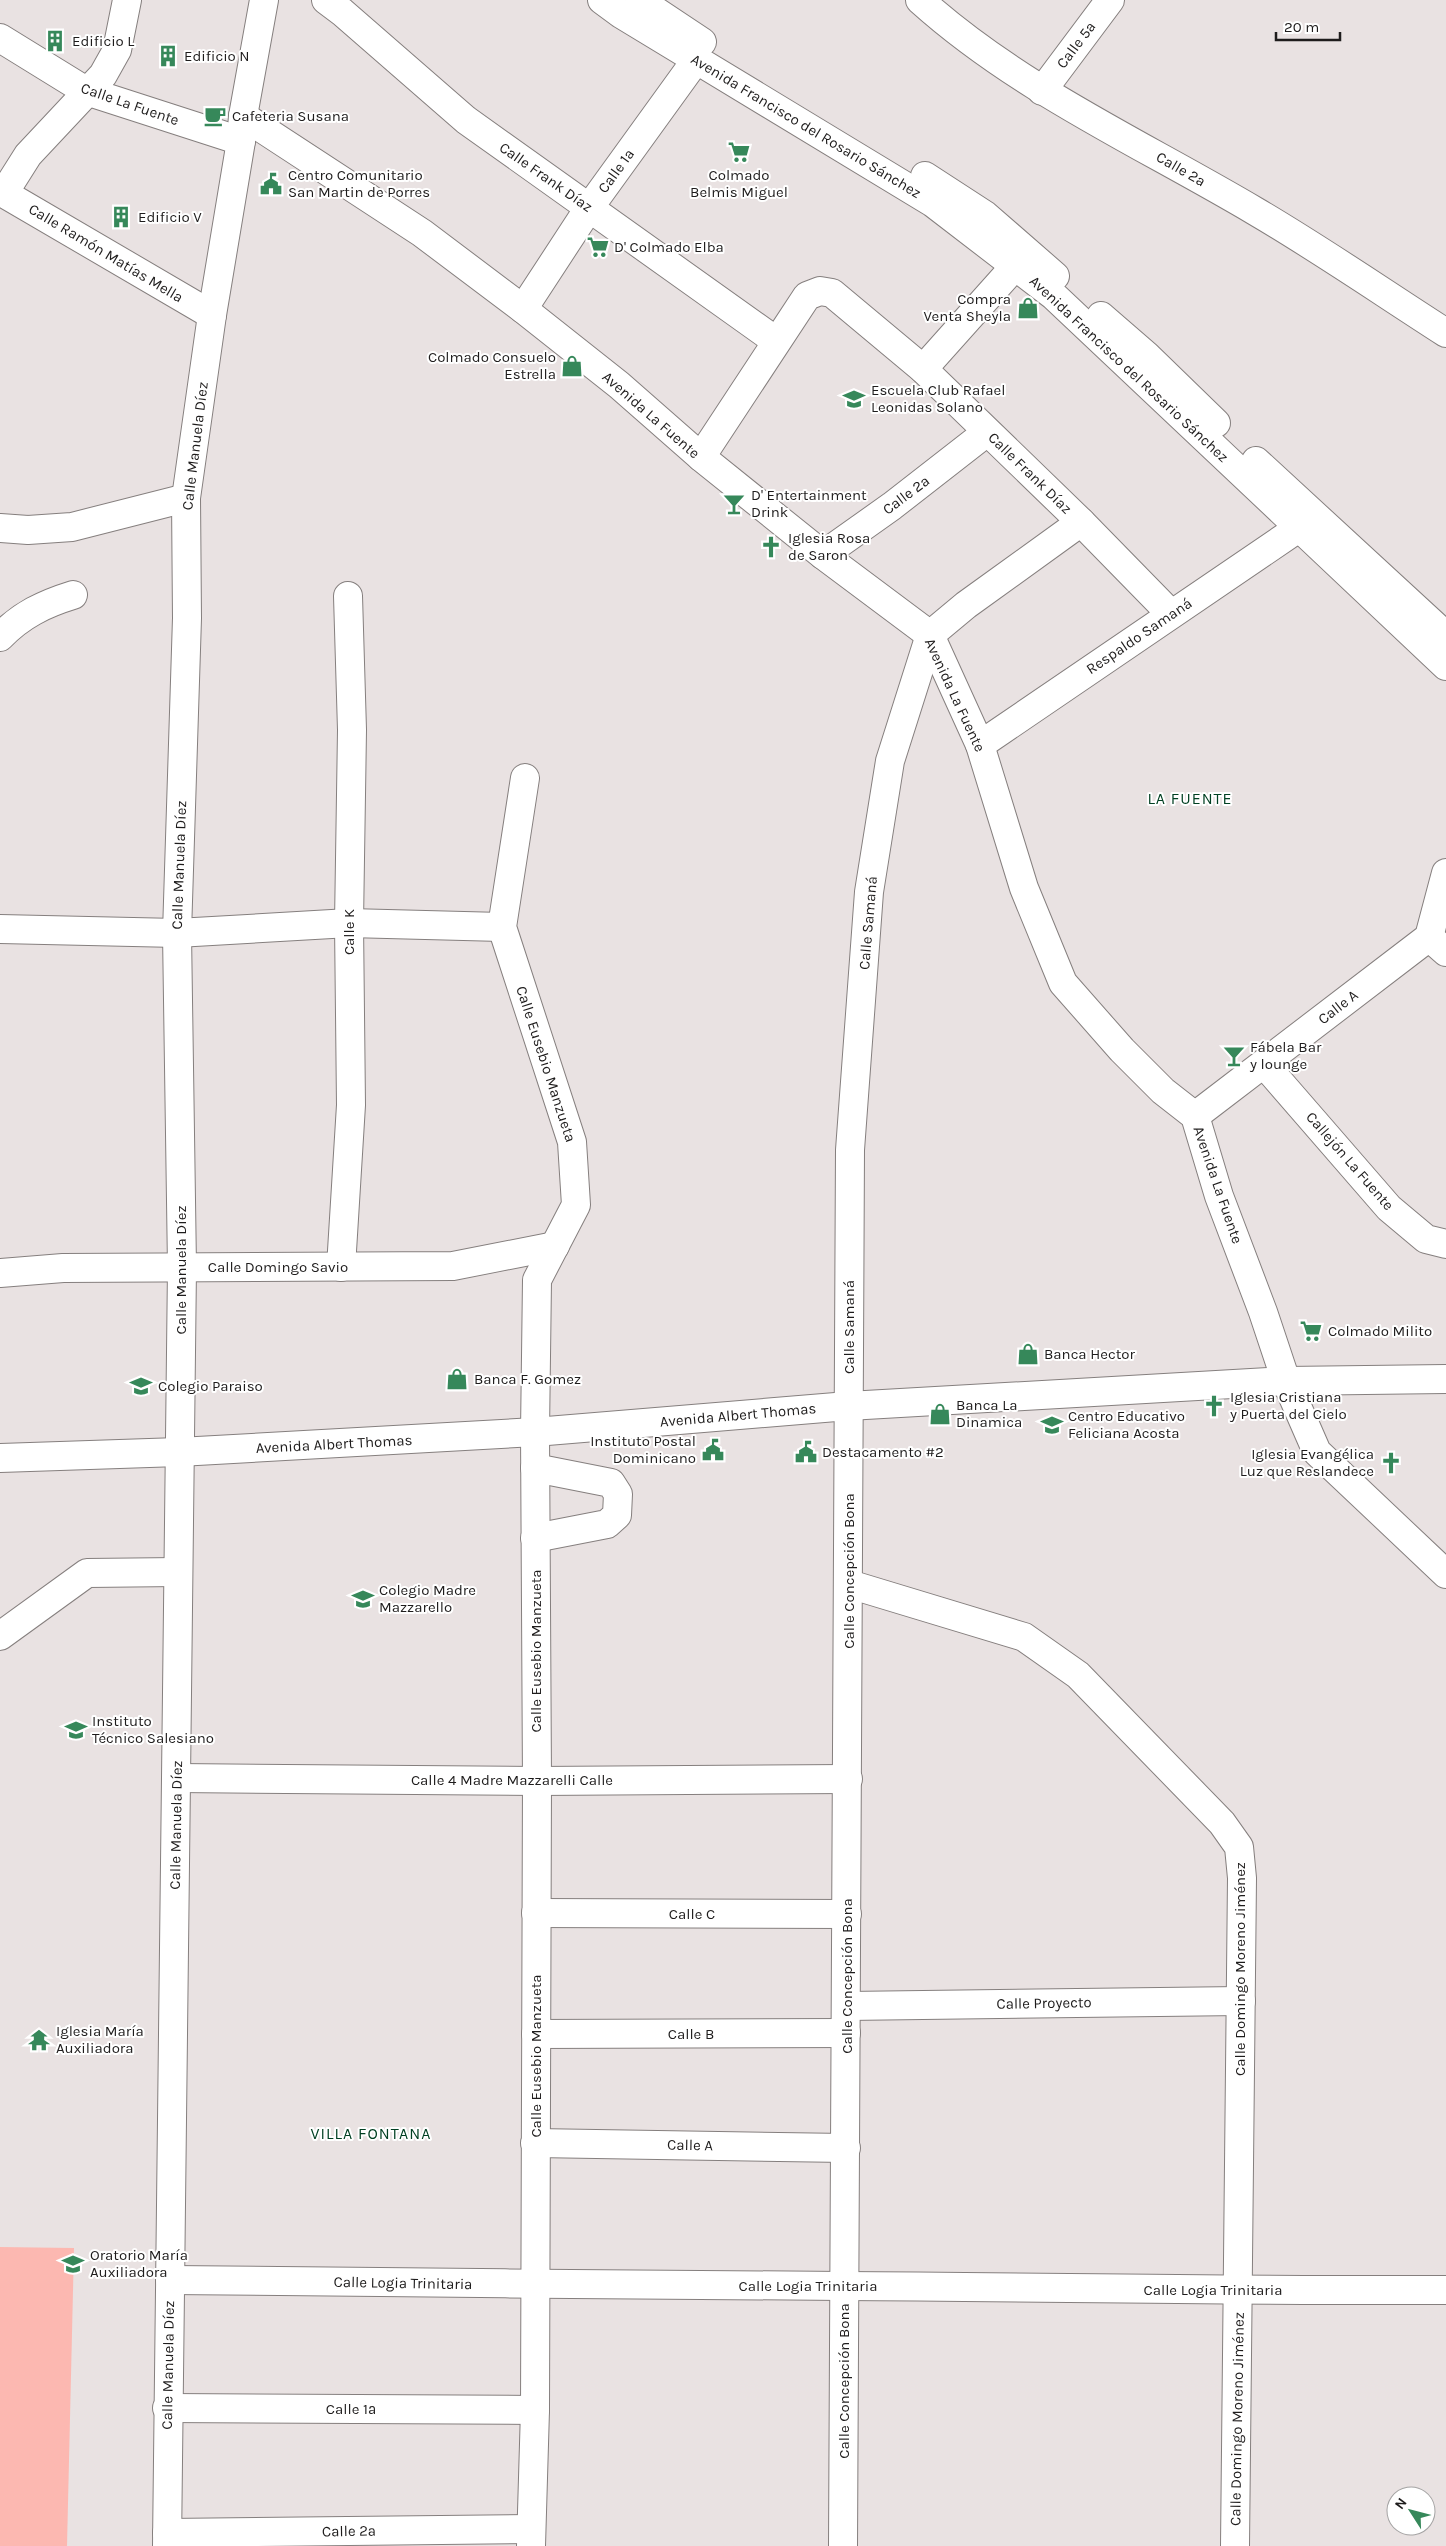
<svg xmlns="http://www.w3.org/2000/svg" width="1446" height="2546" viewBox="0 0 1446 2546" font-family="Karla,sans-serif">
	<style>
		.green { fill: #fcb8b1 }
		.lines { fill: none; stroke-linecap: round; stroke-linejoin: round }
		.minor-casing { stroke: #857f7e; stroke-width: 30 }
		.major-casing { stroke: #857f7e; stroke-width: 30 }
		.minor { stroke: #fff; stroke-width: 28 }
		.major { stroke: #fff; stroke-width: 28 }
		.labels { text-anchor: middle; stroke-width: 4; stroke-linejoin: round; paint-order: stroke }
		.poi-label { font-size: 15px; fill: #1e1c1c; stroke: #fff; text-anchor: start }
		.street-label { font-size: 15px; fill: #1e1c1c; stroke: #fff }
		.neighbourhood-label { font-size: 16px; letter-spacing: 1px; fill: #004022; stroke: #fff }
	</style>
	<rect width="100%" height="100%" fill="#e9e2e2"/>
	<!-- green -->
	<path class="green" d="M0 2247 74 2248 67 2546H0Z"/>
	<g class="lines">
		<!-- minor casing -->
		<g class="minor-casing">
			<g id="minor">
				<path d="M326 0 342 12 466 120 776 341"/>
				<path d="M920 0C1019 89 1142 144 1255 211 1320 249 1382 292 1446 333"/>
				<path d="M0 38 86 91 241 141"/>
				<path d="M1042 91 1110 0"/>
				<path d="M243 116 422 233 523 309 619 385 701 457 823 555 930 635 980 745 1024 888 1063 983 1122 1050 1163 1091 1195 1116 1219 1196 1263 1312 1286 1381 1317 1452 1446 1574"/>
				<path d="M0 191 212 315"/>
				<path d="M4 193 28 155 103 75 117 50 127 0"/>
				<path d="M523 309 589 208 696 60"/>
				<path d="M923 369 1015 266"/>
				<path d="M701 457 807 296 820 291 832 293 923 369 1081 522 1171 614"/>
				<path d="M0 528 28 530 72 527 186 498"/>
				<path d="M823 555 892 506 987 432"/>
				<path d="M0 637C21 615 44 604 73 595"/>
				<path d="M980 745 1300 527"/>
				<path d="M525 778 502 927 572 1142 576 1205 537 1280 535 1432 537 1781 535 2410 531 2546"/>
				<path d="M0 929 177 933 349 923 502 927"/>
				<path d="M1429 937 1446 952"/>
				<path d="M1264 1064 1389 1208 1426 1239 1446 1244"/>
				<path d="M1195 1116 1429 937 1446 873"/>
				<path d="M341 1267 351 1105 349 923 352 730 348 596"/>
				<path d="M0 1273 63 1268 453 1266 555 1246"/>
				<path d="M535 1468 611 1483 618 1494 617 1515 607 1524 535 1538"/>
				<path d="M849 1584 1024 1637 1078 1675 1222 1823 1239 1847 1242 1878 1235 2546"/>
				<path d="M0 1636 87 1573 178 1572"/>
				<path d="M177 1778 537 1781 848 1779"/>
				<path d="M536 1913 847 1914"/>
				<path d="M847 2006 1241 2001"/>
				<path d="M536 2034 846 2033"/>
				<path d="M535 2143 846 2148"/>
				<path d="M170 2280C394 2283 619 2284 843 2286 1044 2287 1245 2291 1446 2290"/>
				<path d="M167 2408 535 2410"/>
				<path d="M167 2533 530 2529"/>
				<path d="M167 2546 182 1267 177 933 187 618 186 498 212 315 241 141 243 116 264 0"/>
				<path d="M843 2546 850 1150 869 892 890 761 930 635 966 605 1081 522"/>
			</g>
		</g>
		<!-- major casing -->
		<g class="major-casing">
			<g id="major">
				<path d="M602 0 621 14 933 203 1054 296 1446 666"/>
				<path d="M639 0 702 42"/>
				<path d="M925 176 985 215 1055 276"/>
				<path d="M1101 316 1146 355 1216 423"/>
				<path d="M1256 461 1446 636"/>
				<path d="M0 1458 179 1452 535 1432 848 1406 1286 1381 1446 1379"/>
			</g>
		</g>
		<!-- minor -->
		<use href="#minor" class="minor"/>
		<!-- major -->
		<use href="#major" class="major"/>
	</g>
	<!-- icons -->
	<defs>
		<g id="building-bare" transform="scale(1.725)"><path d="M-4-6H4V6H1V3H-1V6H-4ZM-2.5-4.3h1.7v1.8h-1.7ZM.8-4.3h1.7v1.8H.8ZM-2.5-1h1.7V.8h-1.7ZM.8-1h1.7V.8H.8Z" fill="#36885a" stroke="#fff" stroke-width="2.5" paint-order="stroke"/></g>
		<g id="cafe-bare" transform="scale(1.725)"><path d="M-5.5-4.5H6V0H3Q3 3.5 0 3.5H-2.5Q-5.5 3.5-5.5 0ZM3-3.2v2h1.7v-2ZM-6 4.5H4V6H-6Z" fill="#36885a" stroke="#fff" stroke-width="2.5" paint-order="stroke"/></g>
		<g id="supermarket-bare" transform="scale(1.725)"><path d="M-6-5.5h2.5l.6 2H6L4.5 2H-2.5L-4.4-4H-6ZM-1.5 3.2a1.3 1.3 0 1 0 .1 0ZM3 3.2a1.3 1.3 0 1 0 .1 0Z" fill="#36885a" stroke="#fff" stroke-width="2.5" paint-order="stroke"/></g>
		<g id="civic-bare" transform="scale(1.725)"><path d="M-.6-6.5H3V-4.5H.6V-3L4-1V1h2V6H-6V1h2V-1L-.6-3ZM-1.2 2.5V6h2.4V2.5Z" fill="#36885a" stroke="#fff" stroke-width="2.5" paint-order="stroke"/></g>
		<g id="shop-bare" transform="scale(1.725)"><path d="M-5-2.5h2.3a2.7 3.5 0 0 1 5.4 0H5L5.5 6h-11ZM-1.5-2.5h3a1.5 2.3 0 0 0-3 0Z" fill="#36885a" stroke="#fff" stroke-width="2.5" paint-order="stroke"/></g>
		<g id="school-bare" transform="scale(1.725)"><path d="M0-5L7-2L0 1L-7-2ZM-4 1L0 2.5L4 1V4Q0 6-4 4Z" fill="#36885a" stroke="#fff" stroke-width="2.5" paint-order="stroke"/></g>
		<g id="bar-bare" transform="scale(1.725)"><path d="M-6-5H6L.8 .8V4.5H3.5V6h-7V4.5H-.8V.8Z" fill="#36885a" stroke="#fff" stroke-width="2.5" paint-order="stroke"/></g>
		<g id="church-bare" transform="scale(1.725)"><path d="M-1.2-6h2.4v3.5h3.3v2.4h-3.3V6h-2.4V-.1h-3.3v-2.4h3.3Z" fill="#36885a" stroke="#fff" stroke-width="2.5" paint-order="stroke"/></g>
		<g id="temple-bare" transform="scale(1.725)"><path d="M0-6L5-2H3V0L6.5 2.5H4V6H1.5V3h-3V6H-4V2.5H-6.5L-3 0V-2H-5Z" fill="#36885a" stroke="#fff" stroke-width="2.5" paint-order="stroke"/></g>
	</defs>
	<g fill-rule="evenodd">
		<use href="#building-bare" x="55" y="41"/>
		<use href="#building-bare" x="168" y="56"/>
		<use href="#cafe-bare" x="215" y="116"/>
		<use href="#supermarket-bare" x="739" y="152"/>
		<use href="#civic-bare" x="271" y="184"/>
		<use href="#building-bare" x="121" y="217"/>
		<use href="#supermarket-bare" x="598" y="247"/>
		<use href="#shop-bare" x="1028" y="308"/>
		<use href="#shop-bare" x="572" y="366"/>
		<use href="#school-bare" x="854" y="399"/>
		<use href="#bar-bare" x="734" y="504"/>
		<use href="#church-bare" x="771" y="547"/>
		<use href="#bar-bare" x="1234" y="1056"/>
		<use href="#supermarket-bare" x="1311" y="1331"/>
		<use href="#shop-bare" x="1028" y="1354"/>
		<use href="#shop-bare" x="457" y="1379"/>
		<use href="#school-bare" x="141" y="1386"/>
		<use href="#church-bare" x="1214" y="1406"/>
		<use href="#shop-bare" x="940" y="1414"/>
		<use href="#school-bare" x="1052" y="1425"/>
		<use href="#civic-bare" x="713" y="1450"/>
		<use href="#civic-bare" x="806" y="1452"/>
		<use href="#church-bare" x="1391" y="1463"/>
		<use href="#school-bare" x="363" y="1599"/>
		<use href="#school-bare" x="76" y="1730"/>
		<use href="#temple-bare" x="39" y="2040"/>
		<use href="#school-bare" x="73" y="2264"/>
	</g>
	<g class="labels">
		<!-- poi labels -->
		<g class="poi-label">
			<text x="72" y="46">Edificio L</text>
			<text x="184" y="61">Edificio N</text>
			<text x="232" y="121">Cafeteria Susana</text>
			<text x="288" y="180">Centro Comunitario<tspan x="288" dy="17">San Martin de Porres</tspan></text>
			<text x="739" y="180" text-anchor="middle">Colmado<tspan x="739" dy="17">Belmis Miguel</tspan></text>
			<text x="138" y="222">Edificio V</text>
			<text x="614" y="252">D' Colmado Elba</text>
			<text x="1011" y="304" text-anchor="end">Compra<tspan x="1011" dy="17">Venta Sheyla</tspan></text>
			<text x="556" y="362" text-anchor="end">Colmado Consuelo<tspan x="556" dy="17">Estrella</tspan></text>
			<text x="871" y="395">Escuela Club Rafael<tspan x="871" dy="17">Leonidas Solano</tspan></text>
			<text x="751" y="500">D' Entertainment<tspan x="751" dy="17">Drink</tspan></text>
			<text x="788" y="543">Iglesia Rosa<tspan x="788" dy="17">de Saron</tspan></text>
			<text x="1250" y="1052">Fábela Bar<tspan x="1250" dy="17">y lounge</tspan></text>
			<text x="1328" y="1336">Colmado Milito</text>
			<text x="1044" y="1359">Banca Hector</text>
			<text x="474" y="1384">Banca F. Gomez</text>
			<text x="158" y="1391">Colegio Paraiso</text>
			<text x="1230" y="1402">Iglesia Cristiana<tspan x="1230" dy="17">y Puerta del Cielo</tspan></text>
			<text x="956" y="1410">Banca La<tspan x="956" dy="17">Dinamica</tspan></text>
			<text x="1068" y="1421">Centro Educativo<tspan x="1068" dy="17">Feliciana Acosta</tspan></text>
			<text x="696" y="1446" text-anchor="end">Instituto Postal<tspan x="696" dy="17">Dominicano</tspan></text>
			<text x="822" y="1457">Destacamento #2</text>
			<text x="1374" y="1459" text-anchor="end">Iglesia Evangélica<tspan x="1374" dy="17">Luz que Reslandece</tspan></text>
			<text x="379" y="1595">Colegio Madre<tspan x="379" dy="17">Mazzarello</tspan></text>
			<text x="92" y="1726">Instituto<tspan x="92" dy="17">Técnico Salesiano</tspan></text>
			<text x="56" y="2036">Iglesia María<tspan x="56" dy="17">Auxiliadora</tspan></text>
			<text x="90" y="2260">Oratorio María<tspan x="90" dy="17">Auxiliadora</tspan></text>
		</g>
		<!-- street labels -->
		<g class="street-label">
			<text transform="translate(1076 45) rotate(-53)" y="5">Calle 5a</text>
			<text transform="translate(130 104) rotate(19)" y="5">Calle La Fuente</text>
			<text transform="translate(806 126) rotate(31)" y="5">Avenida Francisco del Rosario Sánchez</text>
			<text transform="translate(1181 169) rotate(30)" y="5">Calle 2a</text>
			<text transform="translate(616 171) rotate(-54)" y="5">Calle 1a</text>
			<text transform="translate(546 177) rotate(35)" y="5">Calle Frank Díaz</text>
			<text transform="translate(106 253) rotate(31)" y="5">Calle Ramón Matías Mella</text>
			<text transform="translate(1129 369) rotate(43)" y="5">Avenida Francisco del Rosario Sánchez</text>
			<text transform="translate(651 415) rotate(41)" y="5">Avenida La Fuente</text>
			<text transform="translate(195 446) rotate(-83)" y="5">Calle Manuela Díez</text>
			<text transform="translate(1030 473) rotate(44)" y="5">Calle Frank Díaz</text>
			<text transform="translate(906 495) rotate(-37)" y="5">Calle 2a</text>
			<text transform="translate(1139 636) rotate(-34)" y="5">Respaldo Samaná</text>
			<text transform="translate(955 695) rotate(65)" y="5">Avenida La Fuente</text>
			<text transform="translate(179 865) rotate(-88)" y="5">Calle Manuela Díez</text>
			<text transform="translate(868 923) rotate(-85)" y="5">Calle Samaná</text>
			<text transform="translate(349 932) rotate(-90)" y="5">Calle K</text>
			<text transform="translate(1338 1007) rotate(-38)" y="5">Calle A</text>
			<text transform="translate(546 1064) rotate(72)" y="5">Calle Eusebio Manzueta</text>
			<text transform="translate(1350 1161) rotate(49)" y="5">Callejón La Fuente</text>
			<text transform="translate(1218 1185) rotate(71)" y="5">Avenida La Fuente</text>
			<text x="278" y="1272">Calle Domingo Savio</text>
			<text transform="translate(181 1270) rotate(-90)" y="5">Calle Manuela Díez</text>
			<text transform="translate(849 1327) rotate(-90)" y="5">Calle Samaná</text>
			<text transform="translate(738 1415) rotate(-5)" y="5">Avenida Albert Thomas</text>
			<text transform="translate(334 1444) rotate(-3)" y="5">Avenida Albert Thomas</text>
			<text transform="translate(849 1571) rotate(-90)" y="5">Calle Concepción Bona</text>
			<text transform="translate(536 1651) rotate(-90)" y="5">Calle Eusebio Manzueta</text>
			<text x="512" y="1785">Calle 4 Madre Mazzarelli Calle</text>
			<text transform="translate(176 1825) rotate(-89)" y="5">Calle Manuela Díez</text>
			<text x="692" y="1919">Calle C</text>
			<text transform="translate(1240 1969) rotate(-90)" y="5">Calle Domingo Moreno Jiménez</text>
			<text transform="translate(847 1976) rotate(-90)" y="5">Calle Concepción Bona</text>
			<text transform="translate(1044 2003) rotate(-1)" y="5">Calle Proyecto</text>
			<text x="691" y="2039">Calle B</text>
			<text transform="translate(536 2056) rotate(-90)" y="5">Calle Eusebio Manzueta</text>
			<text transform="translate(690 2145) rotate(1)" y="5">Calle A</text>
			<text transform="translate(403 2283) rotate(1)" y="5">Calle Logia Trinitaria</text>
			<text x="808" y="2291">Calle Logia Trinitaria</text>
			<text x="1213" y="2295">Calle Logia Trinitaria</text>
			<text transform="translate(168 2365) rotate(-89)" y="5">Calle Manuela Díez</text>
			<text transform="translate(844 2381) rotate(-90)" y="5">Calle Concepción Bona</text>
			<text x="351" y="2414">Calle 1ª</text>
			<text transform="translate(1237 2419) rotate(-89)" y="5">Calle Domingo Moreno Jiménez</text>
			<text transform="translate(349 2531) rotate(-1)" y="5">Calle 2ª</text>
		</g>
		<!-- neighbourhood labels -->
		<g class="neighbourhood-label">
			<text x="1190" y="804">LA FUENTE</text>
			<text x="371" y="2139">VILLA FONTANA</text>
		</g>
	</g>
	<!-- north arrow -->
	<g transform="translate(1411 2511) rotate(306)"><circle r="24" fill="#ffffff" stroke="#a5a4a4"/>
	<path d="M0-4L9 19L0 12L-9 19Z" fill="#36885a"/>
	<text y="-8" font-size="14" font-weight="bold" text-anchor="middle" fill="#1e1c1c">N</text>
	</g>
	<!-- scale -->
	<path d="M1276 32v8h64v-8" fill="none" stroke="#1e1c1c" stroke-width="2.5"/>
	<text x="1284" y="32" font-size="15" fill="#1e1c1c" stroke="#ffffff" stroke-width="4" paint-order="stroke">20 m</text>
</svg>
